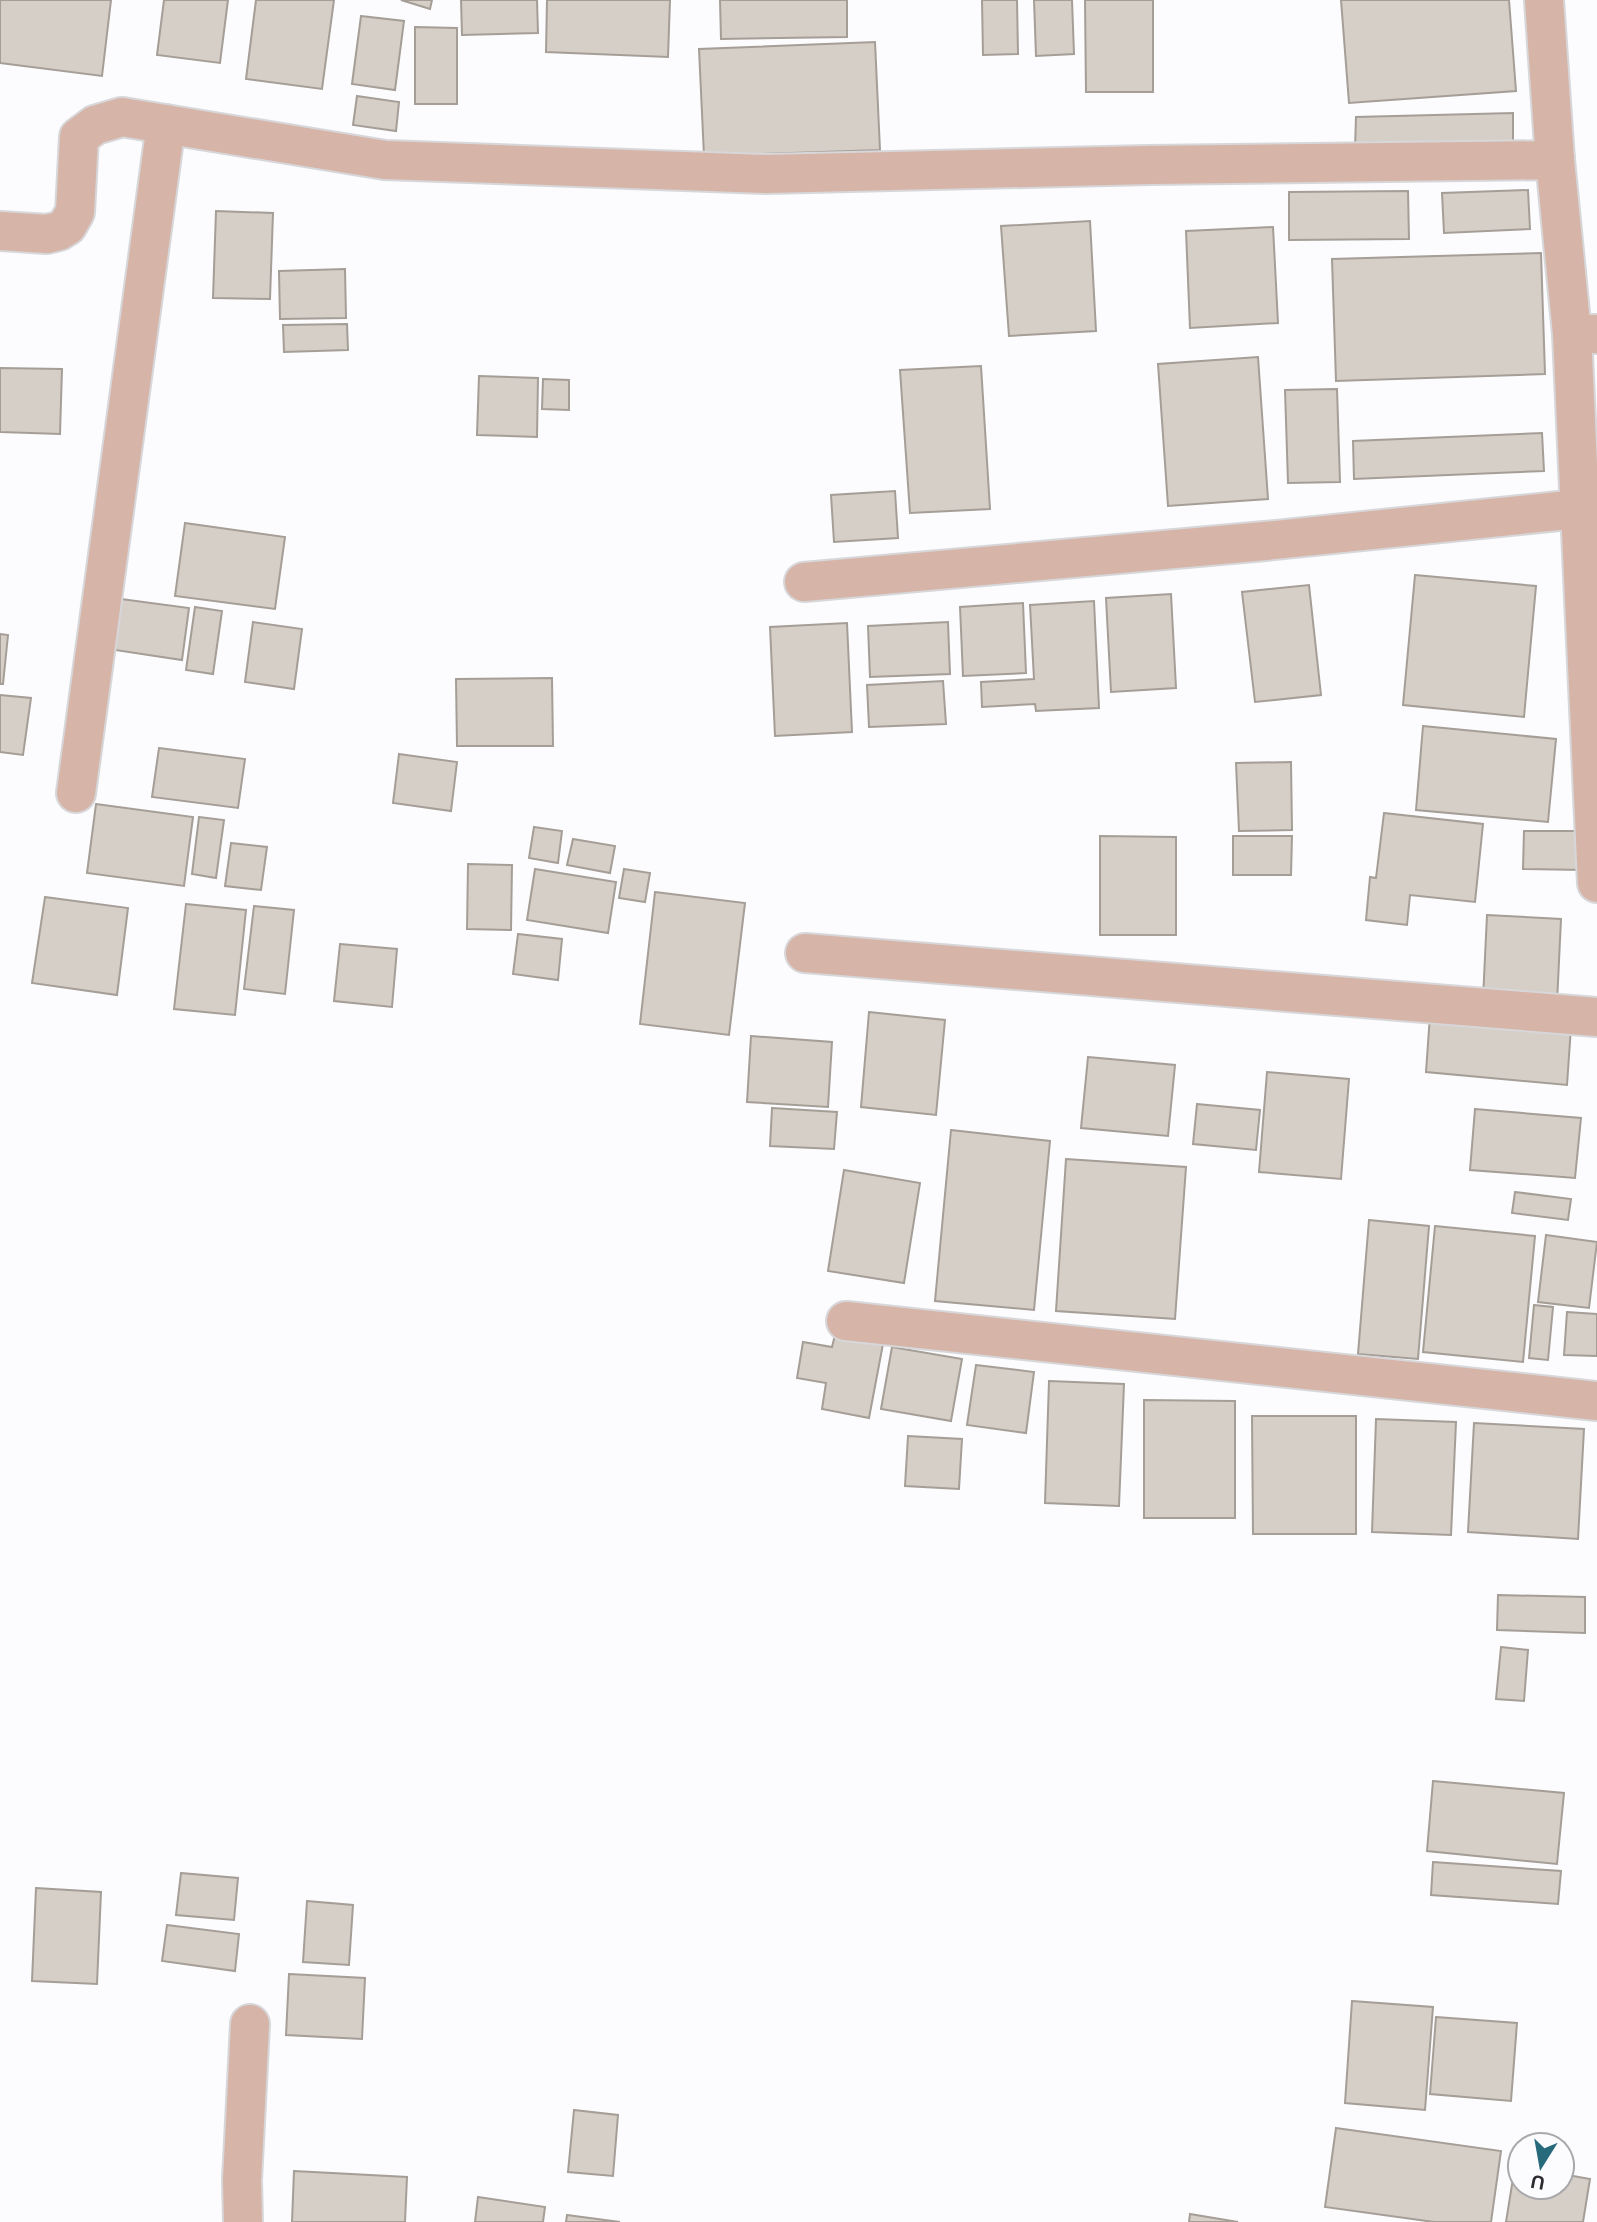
<svg xmlns="http://www.w3.org/2000/svg" width="1597" height="2222" viewBox="0 0 1597 2222" font-family="Helvetica,sans-serif">
	<style>
		.building { fill: #d6cfc8; stroke: #a49e97; stroke-width: 2 }
		.lines { fill: none; stroke-linecap: round; stroke-linejoin: round }
		.minor-casing { stroke: #d7d6d9; stroke-width: 42 }
		.tertiary-casing { stroke: #d7d6d9; stroke-width: 42 }
		.minor { stroke: #d6b4a7; stroke-width: 38 }
		.tertiary { stroke: #d6b4a7; stroke-width: 38 }
	</style>
	<rect width="100%" height="100%" fill="#fcfbfe"/>
	<!-- building -->
	<g class="building">
		<path d="M0 0H111L102 76 0 63Z"/>
		<path d="M164 0H228L220 63 157 55Z"/>
		<path d="M256 0H334L322 89 246 79Z"/>
		<path d="M401 0H432L430 9Z"/>
		<path d="M461 0H537L538 33 462 35Z"/>
		<path d="M547 0H670L668 57 546 52Z"/>
		<path d="M720 0H847V37L721 39Z"/>
		<path d="M982 0H1017L1018 54 983 55Z"/>
		<path d="M1034 0H1072L1074 54 1036 56Z"/>
		<path d="M1085 0H1153V92H1086Z"/>
		<path d="M1341 0H1509L1516 91 1349 103Z"/>
		<path d="M361 16 404 21 395 90 352 84Z"/>
		<path d="M415 27 457 28V104H415Z"/>
		<path d="M875 42 880 150 704 156 699 49Z"/>
		<path d="M357 96 399 102 396 131 353 125Z"/>
		<path d="M1513 113V146L1355 149 1356 117Z"/>
		<path d="M1528 190 1530 229 1444 233 1442 193Z"/>
		<path d="M1408 191 1409 239 1289 240V192Z"/>
		<path d="M216 211 273 213 270 299 213 298Z"/>
		<path d="M1090 221 1096 331 1009 336 1001 226Z"/>
		<path d="M1273 227 1278 323 1190 328 1186 231Z"/>
		<path d="M1541 253 1545 374 1336 381 1332 259Z"/>
		<path d="M345 269 346 318 280 319 279 271Z"/>
		<path d="M347 324 348 350 284 352 283 325Z"/>
		<path d="M1258 357 1268 499 1168 506 1158 364Z"/>
		<path d="M981 366 990 509 910 513 900 370Z"/>
		<path d="M0 368 62 369 60 434 0 432Z"/>
		<path d="M479 376 538 378 537 437 477 435Z"/>
		<path d="M543 379 569 380V410L542 409Z"/>
		<path d="M1337 389 1340 482 1288 483 1285 390Z"/>
		<path d="M1542 433 1544 471 1354 479 1353 441Z"/>
		<path d="M895 491 898 538 834 542 831 495Z"/>
		<path d="M185 523 285 537 275 609 175 596Z"/>
		<path d="M1415 575 1536 586 1524 717 1403 705Z"/>
		<path d="M1309 585 1321 695 1255 702 1242 592Z"/>
		<path d="M1171 594 1176 688 1111 692 1106 598Z"/>
		<path d="M121 599 189 608 182 660 115 650Z"/>
		<path d="M1094 601 1099 708 1036 711 1035 704 982 707 981 682 1034 679 1030 605Z"/>
		<path d="M1023 603 1026 673 963 676 960 607Z"/>
		<path d="M195 607 222 611 213 674 186 670Z"/>
		<path d="M253 622 302 629 294 689 245 682Z"/>
		<path d="M948 622 950 674 870 677 868 626Z"/>
		<path d="M847 623 852 732 775 736 770 627Z"/>
		<path d="M0 634 8 635 3 684H0Z"/>
		<path d="M552 678 553 746H457L456 679Z"/>
		<path d="M943 681 946 724 869 727 867 685Z"/>
		<path d="M0 695 31 698 23 755 0 752Z"/>
		<path d="M1423 726 1556 739 1548 822 1416 810Z"/>
		<path d="M159 748 245 759 238 808 152 797Z"/>
		<path d="M399 754 457 762 451 811 393 803Z"/>
		<path d="M1291 762 1292 830 1239 831 1236 763Z"/>
		<path d="M96 804 193 817 184 886 87 873Z"/>
		<path d="M1384 813 1483 824 1475 902 1410 895 1407 925 1366 920 1370 877 1376 878Z"/>
		<path d="M199 817 224 820 216 878 192 874Z"/>
		<path d="M534 827 562 831 558 863 529 858Z"/>
		<path d="M1524 831H1585L1584 870 1523 869Z"/>
		<path d="M1100 836 1176 837V935H1100Z"/>
		<path d="M1233 836H1292L1291 875H1233Z"/>
		<path d="M573 839 615 846 610 873 567 865Z"/>
		<path d="M231 843 267 847 261 890 225 886Z"/>
		<path d="M468 864 512 865 511 930 467 929Z"/>
		<path d="M535 869 616 882 608 933 527 920Z"/>
		<path d="M624 869 650 873 645 902 619 898Z"/>
		<path d="M655 892 745 903 729 1035 640 1024Z"/>
		<path d="M45 897 128 908 117 995 32 983Z"/>
		<path d="M186 904 246 910 235 1015 174 1009Z"/>
		<path d="M254 906 294 910 285 994 244 989Z"/>
		<path d="M1487 915 1561 919 1557 1003 1483 999Z"/>
		<path d="M518 934 562 939 558 980 513 974Z"/>
		<path d="M340 944 397 949 392 1007 334 1001Z"/>
		<path d="M869 1012 945 1020 936 1115 861 1107Z"/>
		<path d="M1430 1015 1571 1027 1567 1085 1426 1072Z"/>
		<path d="M751 1036 832 1042 828 1107 747 1102Z"/>
		<path d="M1088 1057 1175 1065 1168 1136 1081 1128Z"/>
		<path d="M1267 1072 1349 1079 1341 1179 1259 1172Z"/>
		<path d="M1197 1104 1260 1110 1256 1150 1193 1144Z"/>
		<path d="M772 1108 837 1112 834 1149 770 1146Z"/>
		<path d="M1475 1109 1581 1118 1575 1178 1470 1170Z"/>
		<path d="M951 1130 1050 1141 1034 1310 935 1301Z"/>
		<path d="M1066 1159 1186 1167 1175 1319 1056 1311Z"/>
		<path d="M844 1170 920 1183 904 1283 828 1271Z"/>
		<path d="M1515 1192 1571 1199 1568 1220 1512 1213Z"/>
		<path d="M1369 1220 1429 1226 1418 1359 1358 1354Z"/>
		<path d="M1435 1226 1535 1236 1523 1362 1423 1352Z"/>
		<path d="M1546 1235 1597 1242 1589 1308 1538 1302Z"/>
		<path d="M1534 1305 1553 1307 1548 1360 1529 1358Z"/>
		<path d="M1567 1312 1597 1314V1356L1564 1355Z"/>
		<path d="M835 1335 883 1344 869 1418 822 1409 826 1383 797 1378 803 1342 832 1347Z"/>
		<path d="M892 1347 962 1359 951 1421 881 1409Z"/>
		<path d="M976 1365 1034 1372 1026 1433 967 1425Z"/>
		<path d="M1049 1381 1124 1384 1119 1506 1045 1503Z"/>
		<path d="M1144 1400 1235 1401V1518H1144Z"/>
		<path d="M1252 1416H1356V1534H1253Z"/>
		<path d="M1376 1419 1456 1422 1451 1535 1372 1532Z"/>
		<path d="M1474 1423 1584 1429 1578 1539 1468 1532Z"/>
		<path d="M908 1436 962 1439 959 1489 905 1486Z"/>
		<path d="M1498 1595 1585 1597V1633L1497 1630Z"/>
		<path d="M1501 1647 1528 1650 1524 1701 1496 1699Z"/>
		<path d="M1433 1781 1564 1793 1557 1864 1427 1851Z"/>
		<path d="M1433 1862 1561 1871 1558 1904 1431 1895Z"/>
		<path d="M181 1873 238 1878 234 1920 176 1915Z"/>
		<path d="M36 1888 101 1892 97 1984 32 1981Z"/>
		<path d="M307 1901 353 1905 349 1965 303 1962Z"/>
		<path d="M167 1925 239 1934 235 1971 162 1961Z"/>
		<path d="M289 1974 365 1978 362 2039 286 2035Z"/>
		<path d="M1352 2001 1433 2007 1425 2110 1345 2103Z"/>
		<path d="M1436 2017 1517 2023 1511 2101 1430 2094Z"/>
		<path d="M574 2110 618 2115 613 2176 568 2172Z"/>
		<path d="M1336 2128 1501 2151 1491 2222H1434L1325 2207Z"/>
		<path d="M1515 2166 1520 2167V2187H1562V2174L1590 2179 1583 2222H1506Z"/>
		<path d="M294 2171 407 2177 405 2222H292Z"/>
		<path d="M478 2197 545 2207 543 2222H475Z"/>
		<path d="M1190 2214 1238 2222H1189Z"/>
		<path d="M567 2215 620 2222H566Z"/>
	</g>
	<g class="lines">
		<!-- minor casing -->
		<g class="minor-casing">
			<g id="minor">
				<path d="M0 231 47 234 59 231 67 226 75 212 79 137 95 125 122 117 385 160 766 174 1149 165 1555 160"/>
				<path d="M1572 334H1597"/>
				<path d="M804 582 1265 541 1578 509"/>
				<path d="M76 793 166 124"/>
				<path d="M805 953 1597 1017"/>
				<path d="M846 1321 1597 1401"/>
				<path d="M243 2222 242 2180 250 2024"/>
			</g>
		</g>
		<!-- tertiary casing -->
		<g class="tertiary-casing">
			<path id="tertiary" d="M1544 0 1555 160 1572 334 1597 883"/>
		</g>
		<!-- minor -->
		<use href="#minor" class="minor"/>
		<!-- tertiary -->
		<use href="#tertiary" class="tertiary"/>
	</g>
	<!-- north arrow -->
	<g transform="translate(1541 2166) rotate(191)"><circle r="33" fill="#fcfbfe" stroke="#a9a8ab" stroke-width="2"/>
	<path d="M0-5L12 26L0 18L-12 26Z" fill="#276a7c"/>
	<text y="-10" font-size="19" font-weight="bold" text-anchor="middle" fill="#2d2b2f">U</text>
	</g>
</svg>
